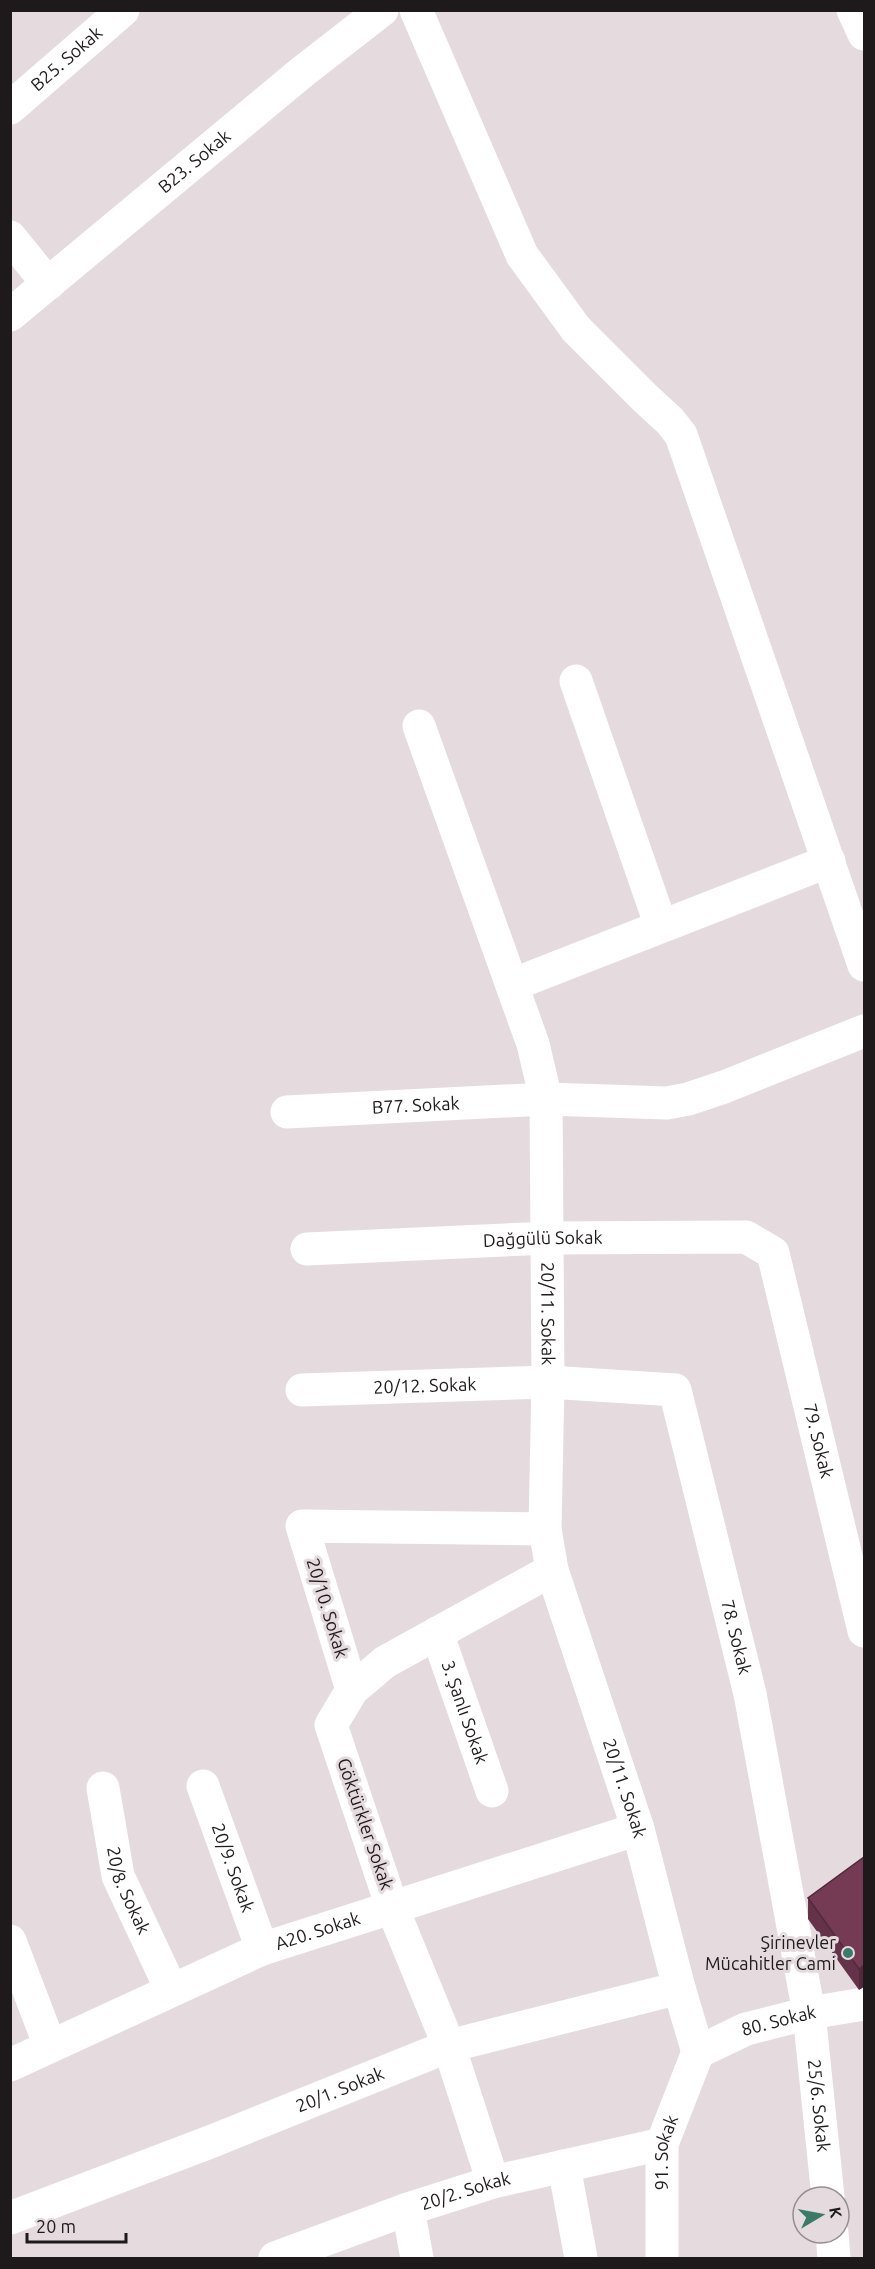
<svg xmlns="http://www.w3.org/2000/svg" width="875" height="2269" viewBox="0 0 875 2269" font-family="Ubuntu,sans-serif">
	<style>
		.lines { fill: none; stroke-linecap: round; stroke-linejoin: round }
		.minor { stroke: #fff; stroke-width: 33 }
		.wall { fill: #653349 }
		.shaded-wall { fill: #52293c }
		.building { fill: #753b55; stroke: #52293c; stroke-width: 1.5 }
		.poi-dot { fill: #3b7a68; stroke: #e5dbdf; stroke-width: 2 }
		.labels { text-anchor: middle; stroke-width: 6; stroke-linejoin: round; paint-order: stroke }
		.street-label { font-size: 18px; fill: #1e1a1b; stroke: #e5dbdf }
		.poi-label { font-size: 18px; fill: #1e1a1b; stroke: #e5dbdf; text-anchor: end }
	</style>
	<rect width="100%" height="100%" fill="#e5dbdf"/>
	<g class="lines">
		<!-- minor -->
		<g class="minor">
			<path d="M416 10 522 255 576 329 645 398 670 421 681 435 864 965"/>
			<path d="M853 10 864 34"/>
			<path id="s1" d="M10 108 123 10"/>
			<path d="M10 237 48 284"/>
			<path id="s2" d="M10 315 301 73 382 10"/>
			<path d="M576 681 661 926"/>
			<path id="s3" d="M419 726 533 1044 546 1099 548 1382 545 1529 552 1570 638 1829 679 1988 698 2052"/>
			<path d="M512 985 829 861"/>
			<path id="s4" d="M287 1112 546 1099 667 1103 688 1099 724 1087 864 1031"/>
			<path id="s5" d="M307 1249 548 1238 746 1237 773 1253 864 1631"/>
			<path id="s6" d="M302 1390 548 1382 675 1390 750 1694 809 2013 828 2197"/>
			<path id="s7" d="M437 1633 492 1791"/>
			<path d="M352 1690 302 1526 545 1529"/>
			<path id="s8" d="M203 1786 262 1949"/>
			<path id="s9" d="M103 1788 118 1876 171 1989"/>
			<path d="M10 1941 50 2046"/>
			<path id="s10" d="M698 2052 746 2029 809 2013 864 2004"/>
			<path id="s11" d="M10 2065 262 1949 638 1829"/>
			<path d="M564 2166 581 2258"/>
			<path d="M493 2182 449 2046 392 1907 331 1725 352 1690 385 1662 552 1570"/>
			<path d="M408 2209 417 2258"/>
			<path id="s12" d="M10 2218 210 2142 449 2046 679 1988"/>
			<path d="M832 2233 834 2258"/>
			<path id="s13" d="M275 2258 408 2209 493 2182 662 2144"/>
			<path id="s14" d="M662 2258V2144L698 2052"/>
		</g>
	</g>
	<!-- wall -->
	<path class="wall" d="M864 1857 859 1990 808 1919V1898Z"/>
	<!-- shaded-wall -->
	<path class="shaded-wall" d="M864 1965V1987L859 1990V1969Z"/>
	<!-- building -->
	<path class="building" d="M864 1857V1965L859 1969 808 1898Z"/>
	<!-- markers -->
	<circle class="poi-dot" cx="848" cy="1953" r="6"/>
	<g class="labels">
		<!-- street labels -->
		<g class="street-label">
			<text dy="6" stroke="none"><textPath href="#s1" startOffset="75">B25. Sokak</textPath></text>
			<text dy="6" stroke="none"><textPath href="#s2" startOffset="240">B23. Sokak</textPath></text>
			<text dy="6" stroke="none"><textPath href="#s4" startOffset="129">B77. Sokak</textPath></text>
			<text dy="6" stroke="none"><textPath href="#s5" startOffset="236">Dağgülü Sokak</textPath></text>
			<text dy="6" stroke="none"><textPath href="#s3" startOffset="609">20/11. Sokak</textPath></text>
			<text dy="6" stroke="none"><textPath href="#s6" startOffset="123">20/12. Sokak</textPath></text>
			<text dy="6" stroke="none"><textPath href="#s5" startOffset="664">79. Sokak</textPath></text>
			<text transform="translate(327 1608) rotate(73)" y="6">20/10. Sokak</text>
			<text dy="6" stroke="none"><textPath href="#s6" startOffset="628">78. Sokak</textPath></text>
			<text dy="6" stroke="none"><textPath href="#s7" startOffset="84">3. Şanlı Sokak</textPath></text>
			<text dy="6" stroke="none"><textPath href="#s3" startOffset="1096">20/11. Sokak</textPath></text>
			<text transform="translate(365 1824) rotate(71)" y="6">Göktürkler Sokak</text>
			<text dy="6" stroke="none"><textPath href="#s8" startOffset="87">20/9. Sokak</textPath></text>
			<text dy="6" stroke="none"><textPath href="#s9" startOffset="106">20/8. Sokak</textPath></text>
			<text dy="6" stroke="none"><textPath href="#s11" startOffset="336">A20. Sokak</textPath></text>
			<text dy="6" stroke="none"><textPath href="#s10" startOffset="87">80. Sokak</textPath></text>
			<text dy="6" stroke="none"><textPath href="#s12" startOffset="354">20/1. Sokak</textPath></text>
			<text dy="6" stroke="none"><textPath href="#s6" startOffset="1104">25/6. Sokak</textPath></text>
			<text dy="6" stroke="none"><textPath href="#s14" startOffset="106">91. Sokak</textPath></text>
			<text dy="6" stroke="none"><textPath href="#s13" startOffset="202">20/2. Sokak</textPath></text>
		</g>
		<!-- poi labels -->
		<g class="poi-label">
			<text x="836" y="1949">Şirinevler<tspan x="836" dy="21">Mücahitler Cami</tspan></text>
		</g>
	</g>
	<!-- border -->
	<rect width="875" height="2269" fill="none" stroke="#1e1a1b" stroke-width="24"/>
	<!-- north arrow -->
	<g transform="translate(821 2215) rotate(80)"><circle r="28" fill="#e5dbdf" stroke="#958e91" stroke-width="1.5"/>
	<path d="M0-4.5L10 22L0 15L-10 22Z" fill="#3b7a68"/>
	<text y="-9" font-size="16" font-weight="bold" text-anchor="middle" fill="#1e1a1b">K</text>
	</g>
	<!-- scale -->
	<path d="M27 2233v9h99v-9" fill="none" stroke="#1e1a1b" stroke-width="3"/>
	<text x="36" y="2233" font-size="18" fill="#1e1a1b" stroke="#e5dbdf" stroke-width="4.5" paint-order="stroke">20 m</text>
</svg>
